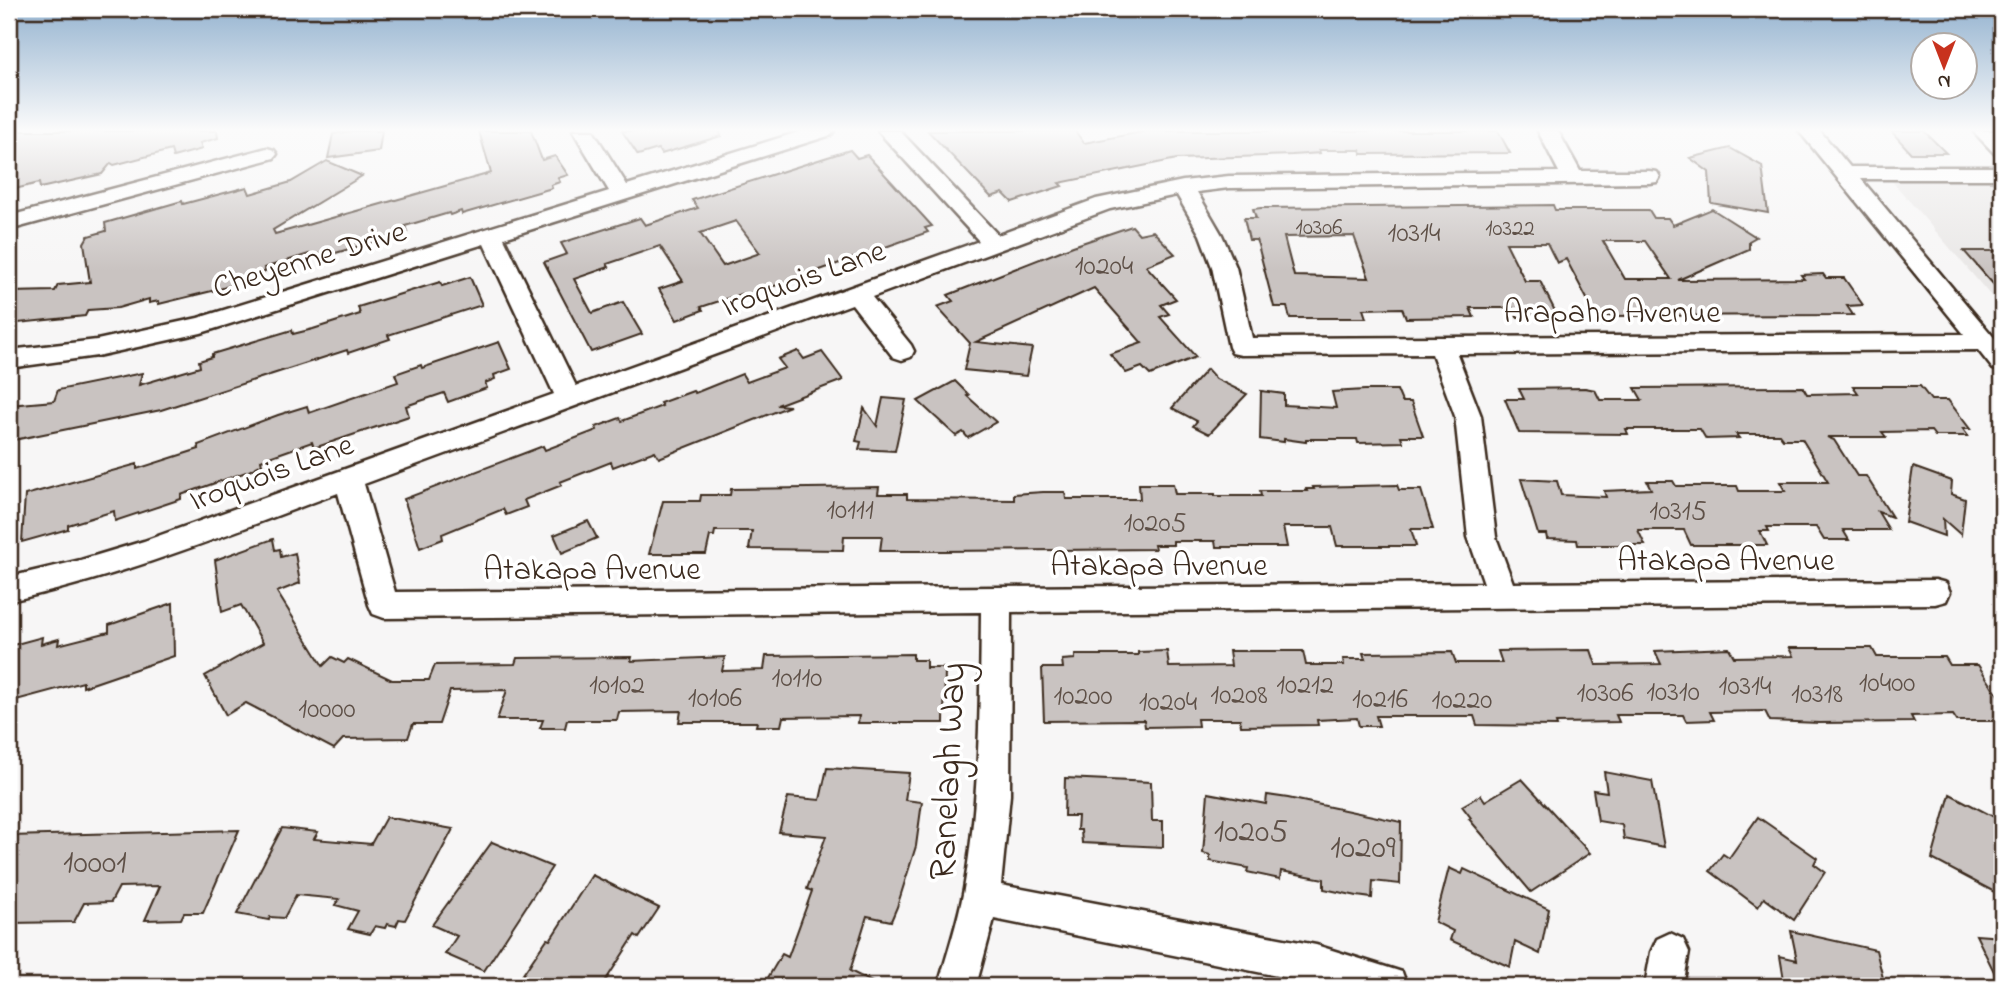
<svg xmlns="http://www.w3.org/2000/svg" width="2011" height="995" viewBox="0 0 2011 995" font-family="'Indie Flower',sans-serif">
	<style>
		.built { fill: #e9e7e6 }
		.building { fill: #c9c3c1; stroke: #3b2a1e; stroke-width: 2; fill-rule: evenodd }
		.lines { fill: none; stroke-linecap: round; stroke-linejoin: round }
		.minor-casing { stroke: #3b2a1e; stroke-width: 5 }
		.minor { fill: #fff; fill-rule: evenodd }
		.labels { text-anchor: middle; stroke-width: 7; stroke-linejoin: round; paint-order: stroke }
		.far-number-label { font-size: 23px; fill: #5e5047 }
		.number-label { font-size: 28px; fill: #5e5047 }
		.street-label { font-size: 32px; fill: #3b2a1e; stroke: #fff }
		.near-number-label { font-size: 33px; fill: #5e5047 }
		.near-street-label { font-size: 38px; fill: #3b2a1e; stroke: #fff }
	</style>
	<rect width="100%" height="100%" fill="#f7f6f6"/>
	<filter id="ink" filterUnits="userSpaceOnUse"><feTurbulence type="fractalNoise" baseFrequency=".0143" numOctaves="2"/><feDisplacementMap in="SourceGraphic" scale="14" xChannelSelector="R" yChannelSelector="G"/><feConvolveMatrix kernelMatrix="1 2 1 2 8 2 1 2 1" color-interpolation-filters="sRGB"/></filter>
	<g filter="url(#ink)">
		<!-- built -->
		<path class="built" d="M1885 173H2002V309L1944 241Z"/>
		<!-- building -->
		<g class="building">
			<path d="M16 131H217L218 138 200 143 202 149 173 157 171 150 114 165 111 163 102 174 40 188 39 183 15 189 12 167 18 166Z"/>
			<path d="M352 131H382L379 151 328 158 333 134Z"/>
			<path d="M479 131H531L542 160 555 156 568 175 558 178 560 182 551 185 552 188 462 214 461 211 450 215 449 213 405 226 407 232 322 257 320 254 310 257 309 254 264 268 265 272 254 275V278L220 289 159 304V301L149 303V299L118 308 88 310 85 316 9 324V292L55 291 58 285 90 282 84 243 88 236 106 231 105 223 182 201 183 204 247 187 250 194 291 182 327 161 362 176 273 230 275 234 491 173Z"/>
			<path d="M622 131H720L721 136 661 154 658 149 638 155Z"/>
			<path d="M928 131H1075L1084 143 1147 131H1498L1510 153 1362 154 1360 150H1319L1320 153 1292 155 1177 159 1059 183 1062 186 1012 202 1003 193 991 197Z"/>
			<path d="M1891 131H1924L1946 153H1911Z"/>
			<path d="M1730 148 1762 166 1768 213 1711 203 1709 172 1690 158Z"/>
			<path d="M850 150 857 158 867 155 932 226 925 228 928 232 743 297 741 294 701 307 703 310 677 320 659 289 683 281 660 246 607 264 609 267 574 279 592 313 623 302 642 334 591 352 544 262 567 254 561 243 640 218 645 225 698 208 692 200ZM736 221 760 253 723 266 700 233Z"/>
			<path d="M1553 205 1555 210H1649L1654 218H1668L1673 225 1712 209 1756 237 1749 241V249L1678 280 1804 279 1801 275 1823 274 1826 278H1844L1863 305 1847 306 1853 315 1596 316 1566 259 1557 263 1547 243H1506L1525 281H1540L1558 317H1517L1513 308H1470L1474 317 1406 318 1402 308 1363 309 1366 318H1290L1287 307H1274L1258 245 1256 240H1249L1244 218H1256L1253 209 1261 208ZM1354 236 1369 278 1294 276 1284 237ZM1603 241H1645L1671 279H1625Z"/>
			<path d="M1132 226 1139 234 1153 231 1175 254 1146 266 1176 299 1161 305 1169 314 1160 317 1196 357 1150 375 1142 367 1126 373 1110 354 1142 343 1094 288 976 342 1032 348 1026 376 964 370 970 343 937 307 953 301 948 295 1073 246Z"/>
			<path d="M1964 251H2002V294Z"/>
			<path d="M470 277 482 305 388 335 390 339 348 353 347 350 161 410 9 441V405L54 401 58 390 142 373 139 385 200 367 199 361 212 357V354L292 330 293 334 313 329 360 314 358 307 440 282 442 286Z"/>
			<path d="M499 342 511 369 494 375 495 379 485 383 487 388 448 402 444 393 406 406 409 416 314 448 312 442 261 460 262 464 249 471 181 495V499L115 521 114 511 68 525V529L22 542 25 495 137 464V469L199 449 198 445 278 415 307 406 309 413 398 382 395 374 421 365 422 368Z"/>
			<path d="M798 351 804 359 822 352 843 380 777 405 790 406 659 458 655 451 613 467 611 462 560 482 562 485 524 500 527 507 506 515 503 509 442 534 443 539 420 548 404 499 543 446 545 450 597 430 596 427 620 418 622 421 662 406 660 403 693 391 695 393 742 374 747 382 785 368 778 359Z"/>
			<path d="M1207 369 1216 379 1247 394 1209 434 1193 426 1197 421 1172 408Z"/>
			<path d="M955 381 969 395 967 396 996 422 968 438 963 432 956 436 918 401Z"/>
			<path d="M1853 386H1920L1931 400H1948L1970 429H1963L1968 436H1935L1931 431 1882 432 1886 437H1827L1834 440 1857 476H1866L1892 517 1878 512 1889 530H1843L1849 540H1824L1816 527H1767L1769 531H1760L1767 545H1691L1684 530H1638L1645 545H1578L1577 540 1547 539 1546 534H1538L1521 479 1557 481 1561 495 1606 497 1604 491 1651 489 1647 481H1673L1676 486H1737L1739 491H1785L1780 482H1828L1802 439H1783L1779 434H1736L1739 438 1706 439 1700 429H1626L1628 434 1519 433 1505 399H1524L1519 389 1585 388 1595 390 1600 400H1642L1635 388 1803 387 1807 394 1858 393Z"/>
			<path d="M1365 390H1397L1402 402H1411L1423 436H1401L1403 442 1358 443 1357 439H1306V442L1284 439V442L1260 439 1261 391 1284 394V405L1336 408 1332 392Z"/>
			<path d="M883 398 906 400 895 451 859 449 861 442 856 441 864 408 877 426Z"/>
			<path d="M1913 467 1952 481 1951 494 1965 499 1961 535 1943 519 1944 536 1905 522Z"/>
			<path d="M1139 484H1173L1175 494H1215V496H1261L1260 491H1307L1306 489H1314L1313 487 1397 485 1399 490H1421L1433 529H1411L1416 546H1337L1332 527H1283L1287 547H1216L1215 541H1173V545H1154L1155 549 943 551H880L882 536H844L843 550 749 549 752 531H715L714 536H710L706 554H649L663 501H700L701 495H730L731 489 879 487 878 494H907V499L1014 500V494L1043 492H1065L1066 499H1140Z"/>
			<path d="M588 521 597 538 562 553 554 535Z"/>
			<path d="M273 539 275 550 280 549 281 557 295 553 300 583 277 592 323 666 332 657 344 663 348 659 392 680H429L435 665 515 664 517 658 632 657 631 661 725 657 722 671 764 670 766 656 913 654V660H926V668H945L944 723H858L859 716 783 717 781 726H756L757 722H679L681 711 619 712 617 720H567L565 728H540L543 720H497L507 690 450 691 439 724H413L408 738 343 739 334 749 246 703 226 715 205 676 263 643 241 605 222 612 215 560Z"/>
			<path d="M173 603 174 656 83 687V682L9 702V646L42 637 41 644 59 639 58 645 109 632V625Z"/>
			<path d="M1729 648 1734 657 1793 656 1789 648H1872L1877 657H1945L1950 665H1978L2002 701V721H1957L1953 715 1911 716 1914 722 1819 723 1770 721 1765 711 1710 712 1714 720 1686 721 1683 715H1616L1619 722 1556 723 1557 726 1477 725 1474 716H1376L1379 726H1359L1357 718 1317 720 1318 725 1241 726 1240 719H1197L1198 726 1145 727 1144 720 1044 721 1042 668H1063L1062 660 1075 659V655H1138V652L1167 651 1169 667 1231 666 1229 651H1303L1306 665H1344L1343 659H1365L1363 653 1452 652 1456 663H1502L1498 651 1591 650 1596 665 1661 664 1655 651Z"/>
			<path d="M827 768 909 773 905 800 922 802 916 846 897 907 891 921 867 916 850 971 880 986H763L782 954 788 957 812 891 807 889 826 836 779 832 788 797 820 800Z"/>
			<path d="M1604 772 1652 781 1664 847 1624 839 1622 825 1598 821 1593 790 1607 792Z"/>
			<path d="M1065 778 1151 782 1152 821H1163V847L1082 843 1081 830H1077L1078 816H1064Z"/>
			<path d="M1522 779 1590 853 1531 892 1469 819 1471 818 1462 806 1481 795 1485 801Z"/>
			<path d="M1208 793 1266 804 1267 795 1288 798 1401 822 1400 884 1373 881 1372 898 1357 896 1324 889V879L1281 871 1280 879 1247 872 1248 868 1210 861V855L1203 853Z"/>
			<path d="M1950 794 2002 821V896L1932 859Z"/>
			<path d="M386 817 453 829 405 920 399 919 396 926 387 924 385 928 375 926 370 934 348 929 358 911 335 905 339 899 296 895 284 918 270 917 269 920 237 914 282 828 318 832 314 839 371 844Z"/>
			<path d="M1758 817 1817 858 1814 864 1825 872 1794 920 1764 898 1758 907 1710 871 1723 854 1729 858Z"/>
			<path d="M239 830 203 913H184L181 919 145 920 160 886 119 887 111 902 84 903 74 922 9 923V836Z"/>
			<path d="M492 842 552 867 484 971 445 954 457 936 432 925Z"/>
			<path d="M1449 868 1462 874 1464 869 1549 909 1540 954 1515 942 1510 967 1450 940 1453 931 1435 922Z"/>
			<path d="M592 875 659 908 639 938 635 935 602 986H515L547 939 550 940Z"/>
			<path d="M1791 931 1876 950 1885 986H1785L1780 956 1797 960Z"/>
			<path d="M1976 935 2002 937V986H2001Z"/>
		</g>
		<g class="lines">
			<!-- minor casing -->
			<g class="minor-casing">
				<g id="minor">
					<path d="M573 131H593L627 185 802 131H834L831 135 504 238 576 386 979 241 878 131H900L998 235 1096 199 1183 181 1229 176 1559 172 1538 131H1558L1580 171H1649L1657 172 1660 177 1657 182 1649 183 1229 188 1197 192 1222 235 1236 267 1252 338 1964 334 1799 131H1820L1850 167H2002V179H1861L2002 347V372L1993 369 1978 350 1457 354 1481 416 1496 537 1513 583 1935 580 1946 583 1950 592 1946 601 1935 604 1011 612 1010 795 1001 885 1316 945 1402 972 1407 986H1327L994 919 976 986H938C947 954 958 922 964 889 980 797 980 705 981 612L384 618 373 614 369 605 338 493C230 533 122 577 9 601V577L81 560 144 541 554 394 484 244 201 333 97 356 9 368V350L97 340 198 318 609 191ZM1177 195 1200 235 1212 267 1229 347 1232 353 1241 355 1432 354 1455 416 1468 537 1484 583 395 592 364 484 852 304 893 357 902 360 911 357 914 351 911 345 872 297 1110 209Z"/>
					<path d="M1973 131H1995L2002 139V156L1995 154Z"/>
					<path d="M267 148 274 150 277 154 274 158 9 230V216Z"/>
					<path d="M1670 933 1683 939 1689 952 1683 986H1645L1651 952 1657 939Z"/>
				</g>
			</g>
			<!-- minor -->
			<use href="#minor" class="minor"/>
		</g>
	</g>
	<!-- sky -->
	<linearGradient id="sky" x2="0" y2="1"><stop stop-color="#93b2cf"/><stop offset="0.48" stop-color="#fbfbfb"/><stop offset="1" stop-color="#fbfbfb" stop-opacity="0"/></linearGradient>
	<rect width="2011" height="271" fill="url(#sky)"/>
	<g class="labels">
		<!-- far-number labels -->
		<g class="far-number-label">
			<text x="1319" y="234">10306</text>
			<text x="1510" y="235">10322</text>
		</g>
		<!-- number labels -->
		<g class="number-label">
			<text x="1414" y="241">10314</text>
			<text x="1104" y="274">10204</text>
			<text x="850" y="518">10111</text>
			<text x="1678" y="519">10315</text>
			<text x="1155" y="531">10205</text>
			<text x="797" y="686">10110</text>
			<text x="1887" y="691">10400</text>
			<text x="617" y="693">10102</text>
			<text x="1305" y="693">10212</text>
			<text x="1745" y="694">10314</text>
			<text x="1673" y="700">10310</text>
			<text x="1605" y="701">10306</text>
			<text x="1817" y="702">10318</text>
			<text x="1239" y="703">10208</text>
			<text x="1083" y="704">10200</text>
			<text x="715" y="706">10106</text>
			<text x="1380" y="707">10216</text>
			<text x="1462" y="708">10220</text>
			<text x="1168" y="710">10204</text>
			<text x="327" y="717">10000</text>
		</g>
		<!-- street labels -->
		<g class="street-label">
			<text transform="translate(309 258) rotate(-17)" y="11">Cheyenne Drive</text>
			<text transform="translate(803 277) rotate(-20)" y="11">Iroquois Lane</text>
			<text x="1612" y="322">Arapaho Avenue</text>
			<text transform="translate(271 471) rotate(-20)" y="11">Iroquois Lane</text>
			<text x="1726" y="570">Atakapa Avenue</text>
			<text x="1159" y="575">Atakapa Avenue</text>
			<text x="592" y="579">Atakapa Avenue</text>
		</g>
		<!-- near-number labels -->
		<g class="near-number-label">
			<text x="1251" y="841">10205</text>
			<text x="1363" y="857">10209</text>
			<text x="95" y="872">10001</text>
		</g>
		<!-- near-street labels -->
		<g class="near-street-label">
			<text transform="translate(946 771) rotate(-87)" y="13">Ranelagh Way</text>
		</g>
	</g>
	<!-- margin -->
	<rect width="2011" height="995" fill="none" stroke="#fff" stroke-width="35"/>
	<rect x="18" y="18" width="1976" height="960" fill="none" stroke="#3b2a1e" stroke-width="2.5" filter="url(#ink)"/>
	<!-- north arrow -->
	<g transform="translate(1944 66) rotate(180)"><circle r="33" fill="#ffffff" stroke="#b1aaa5" stroke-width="2"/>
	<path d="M0-5L12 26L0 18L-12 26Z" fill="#c8321e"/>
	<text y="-10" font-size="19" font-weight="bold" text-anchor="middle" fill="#3b2a1e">N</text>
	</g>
</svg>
